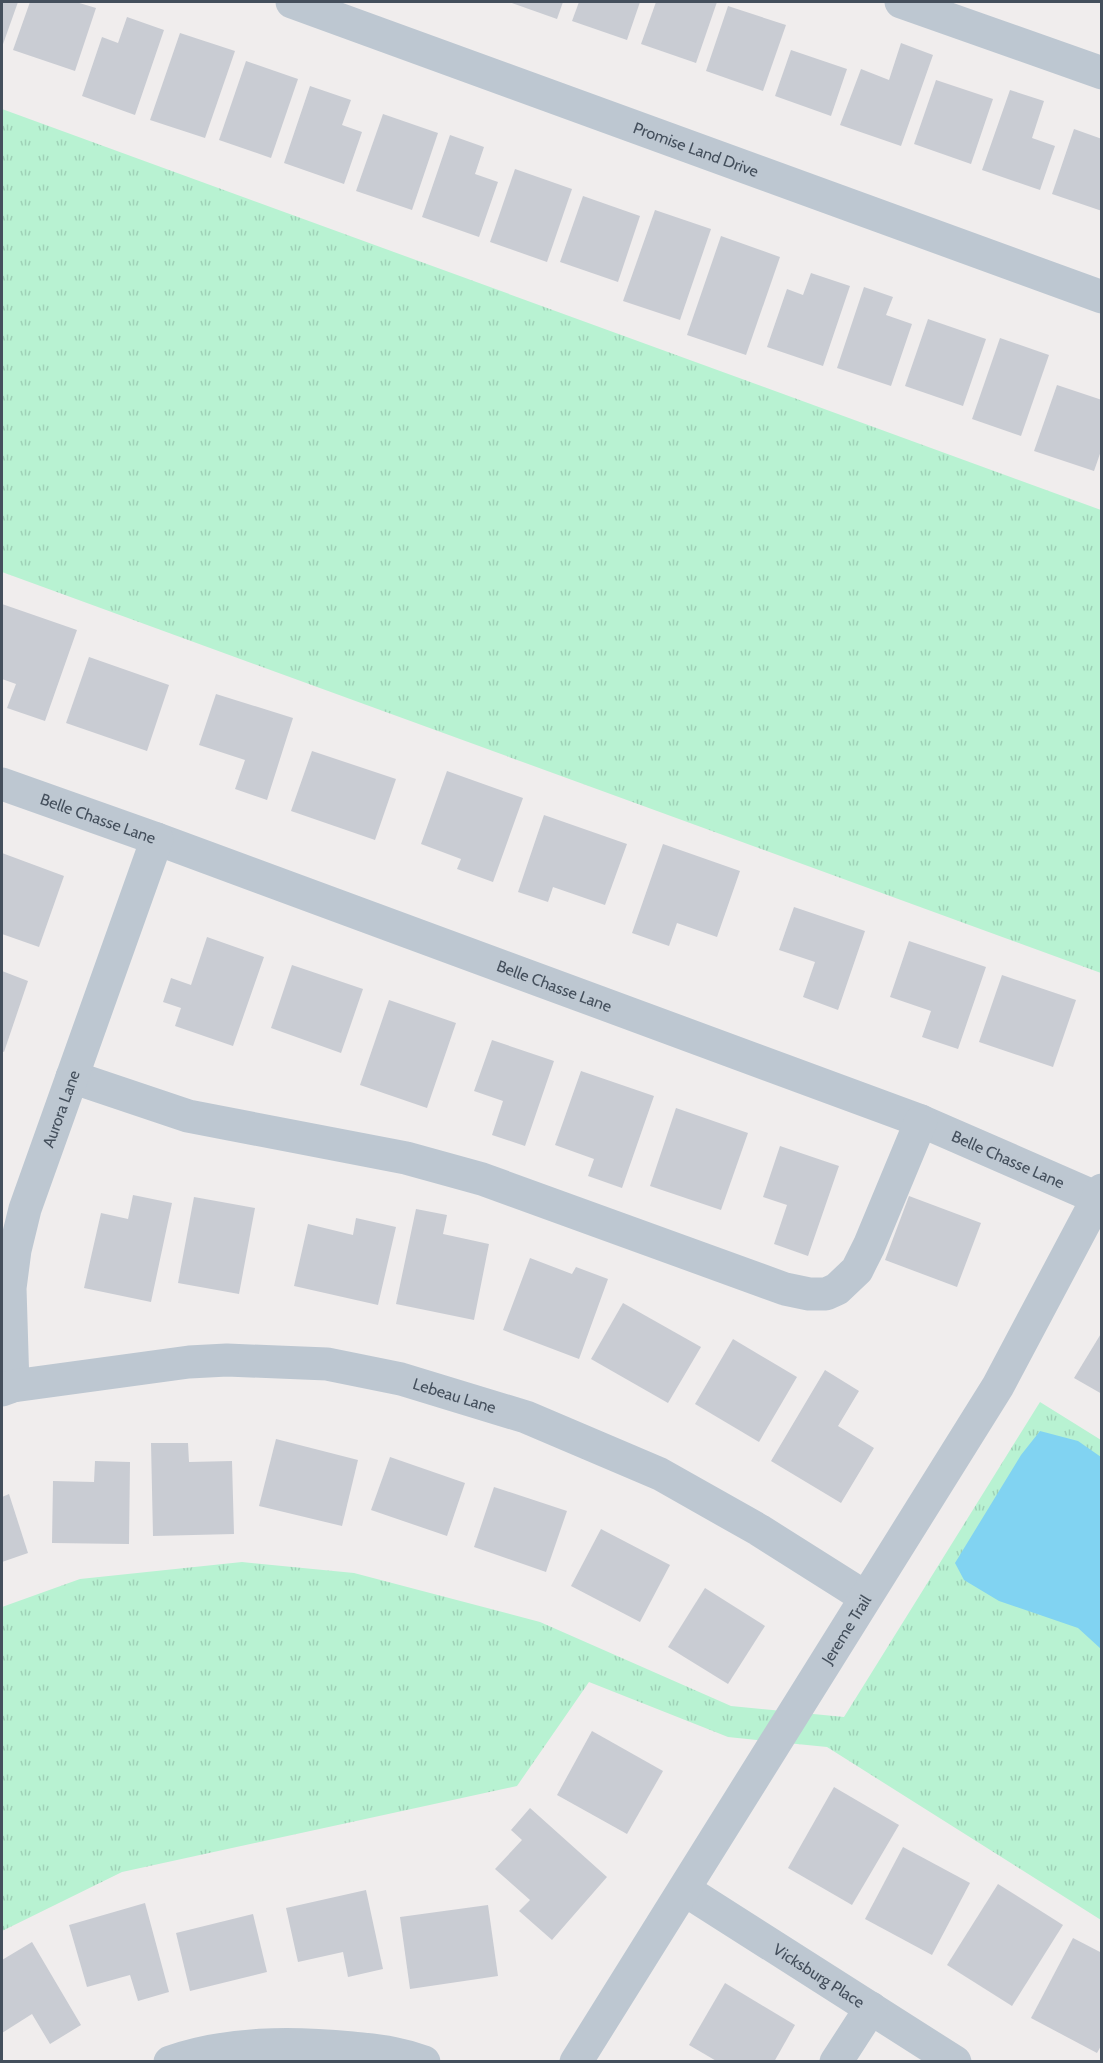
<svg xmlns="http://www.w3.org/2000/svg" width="1103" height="2063" viewBox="0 0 1103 2063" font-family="Cabin,sans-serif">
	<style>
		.grass { fill: url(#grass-tufts) }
		.water { fill: #81d3f2 }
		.building { fill: #c9ccd3 }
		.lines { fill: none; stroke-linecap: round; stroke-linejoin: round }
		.minor { stroke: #bdc7d1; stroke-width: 33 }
		.labels { text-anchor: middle; stroke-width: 4.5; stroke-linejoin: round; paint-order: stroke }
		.street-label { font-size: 16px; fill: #444f5c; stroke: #fff }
	</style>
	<defs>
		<pattern id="grass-tufts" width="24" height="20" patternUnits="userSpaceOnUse" patternTransform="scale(1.5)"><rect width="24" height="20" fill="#b8f2d2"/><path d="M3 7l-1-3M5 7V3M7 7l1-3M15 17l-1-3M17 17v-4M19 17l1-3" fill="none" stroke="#9fd1b7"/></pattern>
	</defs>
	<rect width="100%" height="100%" fill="#f0eded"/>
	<!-- grass -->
	<g class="grass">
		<path d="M2 109 1101 510V973L2 572Z"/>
		<path d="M1040 1402 1101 1440V1920L827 1747 728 1737 589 1682 517 1786 122 1872 2 1931V1607L80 1579 242 1562 354 1573 540 1622 731 1706 844 1717Z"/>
	</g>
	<!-- water -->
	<path class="water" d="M1040 1431 1078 1441 1101 1457V1649L1078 1628 999 1601 964 1580 955 1563 1021 1455Z"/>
	<!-- building -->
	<g class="building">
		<path d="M2 2H18L2 47Z"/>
		<path d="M30 2H76L96 8 75 71 13 50Z"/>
		<path d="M509 2H563L557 19Z"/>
		<path d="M579 2H640L627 40 572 21Z"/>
		<path d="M656 2H717L696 63 641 44Z"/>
		<path d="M728 6 786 25 763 91 706 71Z"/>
		<path d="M127 17 164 30 135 115 82 96 102 37 118 43Z"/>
		<path d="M180 33 235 51 205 138 150 120Z"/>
		<path d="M901 43 933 55 901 146 840 125 861 69 889 80Z"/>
		<path d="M791 50 847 69 831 116 775 96Z"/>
		<path d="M246 61 298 79 271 158 219 140Z"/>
		<path d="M936 80 993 99 971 164 914 144Z"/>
		<path d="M310 86 351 100 342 125 362 132 344 184 284 163Z"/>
		<path d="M1010 90 1044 101 1032 138 1055 146 1040 190 982 170Z"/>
		<path d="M383 114 438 133 412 210 356 191Z"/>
		<path d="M1074 129 1102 139V211L1052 194Z"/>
		<path d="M450 135 484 147 475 174 498 182 479 237 422 217Z"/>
		<path d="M515 169 572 189 547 262 490 242Z"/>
		<path d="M583 196 640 216 618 282 560 262Z"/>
		<path d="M655 210 711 229 680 320 623 301Z"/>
		<path d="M721 236 780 257 746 355 687 335Z"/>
		<path d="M811 273 850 286 823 366 767 347 787 289 803 295Z"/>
		<path d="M864 287 893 297 886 315 912 324 891 386 837 368Z"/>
		<path d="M928 319 986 339 963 406 905 386Z"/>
		<path d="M1000 338 1049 355 1021 436 972 419Z"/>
		<path d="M1057 385 1102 400V448L1094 471 1034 451Z"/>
		<path d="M2 604 77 630 45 721 7 708 16 684 2 679Z"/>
		<path d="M89 657 169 685 147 751 66 723Z"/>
		<path d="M216 694 293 718 267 800 235 789 245 760 199 745Z"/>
		<path d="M312 751 396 779 375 840 291 811Z"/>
		<path d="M447 771 523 798 493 882 457 869 461 859 421 844Z"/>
		<path d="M544 815 627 844 605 905 553 887 548 902 518 892Z"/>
		<path d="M663 844 740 871 717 937 677 923 669 946 632 933Z"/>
		<path d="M2 853 64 876 39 947 2 934Z"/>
		<path d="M794 907 865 931 838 1010 803 997 815 962 779 950Z"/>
		<path d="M207 937 264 957 233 1046 175 1026 181 1008 163 1002 171 978 191 985Z"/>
		<path d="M909 941 986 967 958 1049 922 1037 931 1011 890 997Z"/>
		<path d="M292 965 363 989 341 1053 271 1028Z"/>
		<path d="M2 971 28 981 4 1052 2 1051Z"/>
		<path d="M1002 975 1076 1000 1053 1067 979 1042Z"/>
		<path d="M389 1000 456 1023 427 1108 360 1085Z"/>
		<path d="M492 1040 554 1061 525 1146 492 1135 503 1101 474 1091Z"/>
		<path d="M581 1071 654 1096 622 1188 588 1176 594 1159 555 1145Z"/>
		<path d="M676 1108 748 1133 721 1210 650 1186Z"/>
		<path d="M780 1146 839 1166 808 1256 774 1244 787 1205 763 1197Z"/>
		<path d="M133 1195 172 1203 151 1302 84 1288 101 1213 128 1219Z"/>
		<path d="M909 1196 981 1223 957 1287 885 1260Z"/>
		<path d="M194 1197 255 1208 239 1294 178 1283Z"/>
		<path d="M416 1209 447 1215 443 1234 489 1244 474 1320 396 1304Z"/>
		<path d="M356 1218 396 1227 378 1305 294 1286 308 1224 353 1235Z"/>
		<path d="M530 1258 572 1274 576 1267 608 1279 579 1359 503 1330Z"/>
		<path d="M623 1303 701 1347 668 1403 591 1359Z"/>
		<path d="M1102 1332V1394L1074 1378Z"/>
		<path d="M733 1339 797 1377 759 1442 695 1404Z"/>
		<path d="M825 1370 859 1391 838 1426 874 1448 841 1503 771 1461Z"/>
		<path d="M276 1439 358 1460 342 1526 259 1506Z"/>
		<path d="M151 1443H188L189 1462 232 1461 234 1534 153 1536Z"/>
		<path d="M390 1457 465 1483 447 1536 371 1510Z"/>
		<path d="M95 1461 130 1462 129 1544 52 1543 53 1481 94 1482Z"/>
		<path d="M494 1487 567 1511 546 1572 474 1547Z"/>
		<path d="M9 1494 28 1553 2 1562V1497Z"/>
		<path d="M601 1529 670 1565 640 1622 571 1586Z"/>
		<path d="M705 1588 765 1626 728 1684 668 1647Z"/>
		<path d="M592 1731 663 1771 627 1834 557 1795Z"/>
		<path d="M834 1787 899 1825 852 1905 788 1868Z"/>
		<path d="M530 1808 607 1877 552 1940 519 1911 530 1900 495 1869 522 1840 511 1830Z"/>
		<path d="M903 1847 970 1883 932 1955 865 1919Z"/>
		<path d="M998 1884 1063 1925 1012 2006 947 1965Z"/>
		<path d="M366 1890 383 1969 348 1977 343 1952 298 1962 286 1908Z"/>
		<path d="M145 1903 169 1992 138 2001 130 1975 87 1987 69 1925Z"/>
		<path d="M488 1905 498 1976 410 1989 400 1917Z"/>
		<path d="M253 1914 267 1972 190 1991 176 1933Z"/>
		<path d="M1073 1938 1102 1953V2044L1097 2053 1031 2018Z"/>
		<path d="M32 1942 81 2025 50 2044 32 2014 2 2033V1960Z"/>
		<path d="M725 1983 795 2025 774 2062H718L689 2045Z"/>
	</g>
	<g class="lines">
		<!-- minor -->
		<g class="minor">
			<path id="s1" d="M292 2 1102 297"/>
			<path d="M901 2 1102 73"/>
			<path id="s2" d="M2 784 157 839 921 1121 1102 1200"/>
			<path d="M72 1077 188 1116 406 1158 482 1179 785 1289 809 1294H826L837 1289 857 1270 869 1246 921 1121"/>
			<path id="s3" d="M13 1386 10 1288 15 1250 25 1209 157 839"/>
			<path id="s4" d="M2 1390 13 1386 189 1362 227 1360 327 1364 401 1379 526 1417 660 1474 759 1530 865 1597"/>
			<path id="s5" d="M685 1890 955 2062"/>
			<path d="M170 2062C228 2042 291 2042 352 2048 379 2051 398 2052 424 2062"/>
			<path id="s6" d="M576 2062 998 1386 1102 1190"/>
			<path d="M836 2062 871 2008"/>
		</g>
	</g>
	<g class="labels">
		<!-- street labels -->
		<g class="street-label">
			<text dy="6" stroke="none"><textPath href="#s1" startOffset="430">Promise Land Drive</textPath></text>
			<text dy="6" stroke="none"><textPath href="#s2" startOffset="102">Belle Chasse Lane</textPath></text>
			<text dy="6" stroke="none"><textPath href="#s2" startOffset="588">Belle Chasse Lane</textPath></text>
			<text dy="6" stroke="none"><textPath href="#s3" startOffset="285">Aurora Lane</textPath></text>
			<text dy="6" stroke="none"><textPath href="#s2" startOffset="1074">Belle Chasse Lane</textPath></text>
			<text dy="6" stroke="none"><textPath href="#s4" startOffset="459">Lebeau Lane</textPath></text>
			<text dy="6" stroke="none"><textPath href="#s6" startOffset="510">Jereme Trail</textPath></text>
			<text dy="6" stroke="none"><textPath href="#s5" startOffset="159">Vicksburg Place</textPath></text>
		</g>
	</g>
	<!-- border -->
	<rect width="1103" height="2063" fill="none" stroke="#444f5c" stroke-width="6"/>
</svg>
